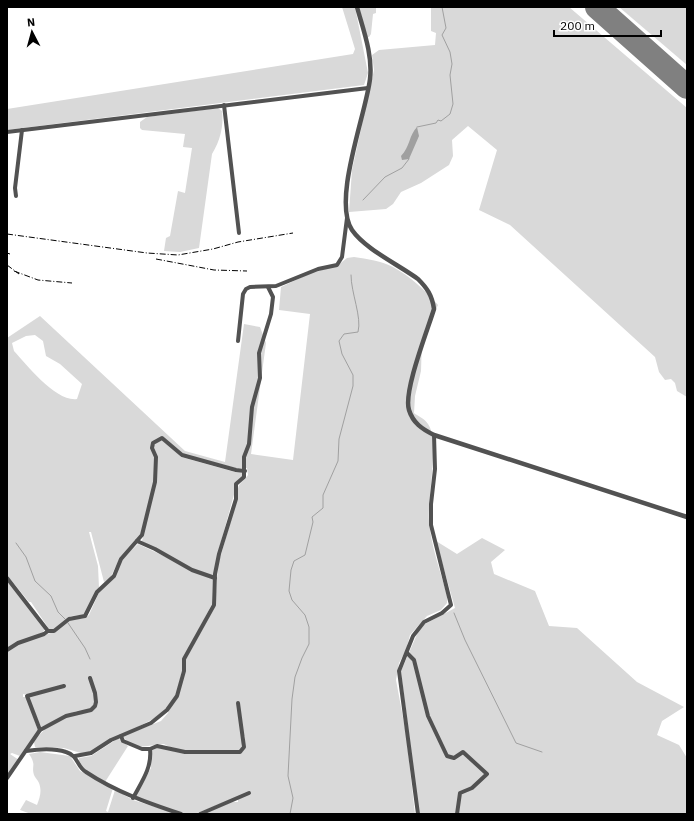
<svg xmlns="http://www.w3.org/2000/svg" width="694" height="821" viewBox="0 0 694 821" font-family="'IBM Plex Sans',sans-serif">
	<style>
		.green { fill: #d9d9d9; fill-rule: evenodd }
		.water { fill: #a0a0a0 }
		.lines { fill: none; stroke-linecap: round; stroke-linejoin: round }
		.stream { stroke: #a0a0a0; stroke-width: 1 }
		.taxiway { stroke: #808080; stroke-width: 10 }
		.runway { stroke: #808080; stroke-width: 24 }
		.minor { stroke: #525252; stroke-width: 4 }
		.tertiary { stroke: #525252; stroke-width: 4.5 }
		.rail { stroke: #000; stroke-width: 1; stroke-dasharray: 6 2 1 2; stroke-linecap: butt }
	</style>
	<rect width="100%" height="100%" fill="#fff"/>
	<!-- green -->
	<g class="green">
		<path d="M342 7H355L368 73 364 85 7 130V109L353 54 355 49Z"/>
		<path d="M359 7H376V13L373 14 371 34 369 37H367Z"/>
		<path d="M431 7H569L687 108V397L677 391 675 383 671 379 665 380 659 372 655 357 510 225 479 210 497 150 468 126 452 140 453 156 449 165 421 183 401 192 393 204 386 209 349 212 352 170 374 70 372 55 379 50 435 45 436 33 431 31Z"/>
		<path d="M619 7H687V65Z"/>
		<path d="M218 108 222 111C224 126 220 141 212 154L199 248 180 252 164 251 166 238 170 236 178 191 185 193 192 148 183 147 185 134 142 130 140 128V122L147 117Z"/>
		<path d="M354 257C367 259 382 261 393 267 410 276 426 291 438 305L422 339 421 371 415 396 414 413C418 416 425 419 428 424 440 440 427 499 429 521 431 546 440 570 447 595V603L441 610 427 616 410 635 406 650 399 663 396 680 406 734 415 814H203L232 802H238V799L249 792 195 814 181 813 135 797 151 768V751L158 747 170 750 243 752 245 736 243 737 241 750C224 753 178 754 164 744 150 745 132 752 123 736L161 721 168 713 171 706 178 698 186 659 215 606 218 565 238 496C237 482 241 485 248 475L247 468H236L182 454 163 437 152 442 155 457 154 482 141 535 120 558 110 578 104 582 91 532H89L98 566 99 588 84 615 71 616 53 630 49 629 31 602H29L7 575V338L40 316 185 451 225 462 244 324 260 327 266 343 251 454 293 460 310 314 279 310 281 287 313 272 337 266 347 258ZM35 335 43 341 46 356 60 364 82 384 77 399C56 402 27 365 14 351L12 343 26 336Z"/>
		<path d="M162 439 181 457 235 472H243V477L238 480 219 549 214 577 192 569 142 541 155 487 154 445Z"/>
		<path d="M482 538 505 550 491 562 494 574 535 591 549 626 577 628 637 682 684 707 662 721 657 735 679 745 687 758V814H419L401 671 418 632 425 624 455 608 436 541 457 554Z"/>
		<path d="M138 544 213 579 212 604 183 659 182 671 176 695 166 709 153 719 92 751 84 754 64 748 35 747 34 742C44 727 58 719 75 714 81 713 87 714 93 710L76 711 41 727 27 695 23 694V697H26L38 730 20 756 12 753 10 754 19 760 7 776V652L19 643 54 632 70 620 85 618 89 615 101 588 114 578 121 560Z"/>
		<path d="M7 579 45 629 43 632 7 649Z"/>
		<path d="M117 739H119L128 746 105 782 87 771 79 762V758L91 756Z"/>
		<path d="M40 752 70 756 80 771 113 788 106 811 108 812 115 790 133 800 178 814H31L20 810 26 800 37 805C40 797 42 791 39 783 38 780 35 778 34 775 31 765 37 766 29 754Z"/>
	</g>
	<!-- water -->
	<path class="water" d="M417 127 419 136 409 159 402 160 401 156C410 147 409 135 417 127Z"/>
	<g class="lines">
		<!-- stream -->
		<g class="stream">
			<path d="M417 127 436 123 438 120 441 121 450 114 453 104 450 75 452 64 450 52 442 35 446 28 442 7"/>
			<path d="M363 200 385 177 402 168 409 159"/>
			<path d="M16 543 26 557 35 581 51 596 58 612 65 619"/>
			<path d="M454 613 465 640 516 743 542 752"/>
			<path d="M68 623 85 648 90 659"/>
			<path d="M290 814 293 798 288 776 292 699 295 677 302 658 309 644V627L305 615 292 600 289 591 291 570 294 561 305 555 313 522 312 517 323 508V495L338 461 339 439 353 386V375L342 354 339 341 344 334 358 332C362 317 351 293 351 275"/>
		</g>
		<!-- taxiway -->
		<path class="taxiway" d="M602 7 610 19"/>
		<!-- runway -->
		<path class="runway" d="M597 7 687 87"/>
		<!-- minor -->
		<g class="minor">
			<path d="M224 105 239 233"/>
			<path d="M7 132 368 88"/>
			<path d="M16 196 15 188 22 130"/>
			<path d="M238 341 243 294 246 289 250 287 276 286 318 269 337 265 342 257 347 218"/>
			<path d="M137 541 155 549 192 570 215 578"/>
			<path d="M7 578 48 631"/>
			<path d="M48 631H54L69 619 85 616 97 592 114 576 121 559 142 535 155 482 156 457 152 448 153 443 162 438 182 455 236 470 245 471"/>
			<path d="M7 650 18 643 44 634 48 631"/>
			<path d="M407 653 414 660 428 716 447 756 454 758 463 752 487 774 472 788 460 793 457 814"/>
			<path d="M40 730 27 696 64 686"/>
			<path d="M121 736 123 741 142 749H150L157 746 185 752H240L244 747 238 703"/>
			<path d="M26 751C39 749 54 748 66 752 79 756 76 766 86 772 116 792 148 803 181 814"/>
			<path d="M75 756 91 753 111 740 151 723 167 710 177 696 184 671V659L214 605 215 574 219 554 236 499V484L244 477V457L249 444 252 407 260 378 259 353 271 314 273 297 268 287"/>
			<path d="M7 778 40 730 66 716 91 710 95 706 96 702 95 693 90 678"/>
			<path d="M133 798C142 781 152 768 150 749"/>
			<path d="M200 814 249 793"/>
			<path d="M418 814 399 671 413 636 424 622 442 613 451 605 431 525V504L435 469 434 435"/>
		</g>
		<!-- tertiary -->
		<path class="tertiary" d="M357 7C363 29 373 55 370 79 366 114 332 200 352 230 365 249 399 265 418 279 427 288 432 295 434 309 428 329 403 392 409 410 413 423 422 429 434 435L687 517"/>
		<!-- rail -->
		<g class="rail">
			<path d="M7 234 147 253 178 255 213 249 238 242 293 233"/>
			<path d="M7 253 10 254"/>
			<path d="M156 259 214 270 247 271"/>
			<path d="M7 265 19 274"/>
			<path d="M14 271 38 280 72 283"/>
		</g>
	</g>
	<!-- border -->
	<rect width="694" height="821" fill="none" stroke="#000000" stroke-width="16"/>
	<!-- north arrow -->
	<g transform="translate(32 32) rotate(354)" stroke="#ffffff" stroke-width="3" paint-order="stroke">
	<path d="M0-3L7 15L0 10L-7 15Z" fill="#000000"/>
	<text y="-6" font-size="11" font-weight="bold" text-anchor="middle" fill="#000000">N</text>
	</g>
	<!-- scale -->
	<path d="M554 30v6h107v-6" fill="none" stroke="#000000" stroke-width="2"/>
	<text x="560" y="30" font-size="12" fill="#000000" stroke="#ffffff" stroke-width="3" paint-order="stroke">200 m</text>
</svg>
